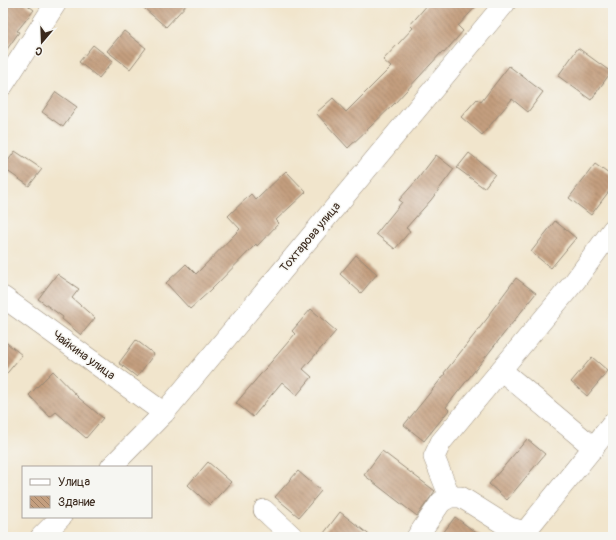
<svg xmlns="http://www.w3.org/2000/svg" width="616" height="540" viewBox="0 0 616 540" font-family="Pangolin,sans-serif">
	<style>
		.building { fill: url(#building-back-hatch) }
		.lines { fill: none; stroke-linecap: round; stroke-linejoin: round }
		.street-casing { stroke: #968875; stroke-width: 22 }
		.street { stroke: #fff; stroke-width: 21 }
		.labels { text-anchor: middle; stroke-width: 3; stroke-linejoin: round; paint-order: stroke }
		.street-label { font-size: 12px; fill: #3b2a1e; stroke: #f6f6f2 }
	</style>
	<defs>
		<pattern id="building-back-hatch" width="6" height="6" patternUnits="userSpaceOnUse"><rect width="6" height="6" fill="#c49f7f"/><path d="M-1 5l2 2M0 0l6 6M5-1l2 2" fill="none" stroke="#a08267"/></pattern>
	</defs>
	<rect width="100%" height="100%" fill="#f6f6f2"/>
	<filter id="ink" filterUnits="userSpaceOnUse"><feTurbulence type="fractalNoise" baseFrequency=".025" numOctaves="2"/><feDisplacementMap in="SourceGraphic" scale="8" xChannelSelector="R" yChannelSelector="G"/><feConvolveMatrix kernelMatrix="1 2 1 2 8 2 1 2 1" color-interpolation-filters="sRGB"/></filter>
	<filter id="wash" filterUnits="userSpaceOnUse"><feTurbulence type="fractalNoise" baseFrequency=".012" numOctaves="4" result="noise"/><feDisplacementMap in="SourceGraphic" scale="16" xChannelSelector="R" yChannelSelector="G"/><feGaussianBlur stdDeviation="0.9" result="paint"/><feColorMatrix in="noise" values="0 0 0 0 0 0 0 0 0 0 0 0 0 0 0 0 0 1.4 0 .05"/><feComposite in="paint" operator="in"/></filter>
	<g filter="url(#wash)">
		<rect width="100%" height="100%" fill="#f1e5cc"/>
		<g id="blocks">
			<!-- building -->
			<g class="building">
				<path d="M3 3H25L34 10 17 31 19 32 3 55Z"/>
				<path d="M138 3H188L166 27Z"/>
				<path d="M429 3H479L458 26 463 31 444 53 442 52 394 104 348 148 316 113 333 98 346 112 391 67 383 60 413 28 410 25Z"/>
				<path d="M124 31 146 48 130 69 107 51Z"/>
				<path d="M93 45 113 61 99 78 79 62Z"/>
				<path d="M578 48 611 72 591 100 558 76Z"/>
				<path d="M509 66 543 92 528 112 512 99 482 135 461 117 477 99 481 102Z"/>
				<path d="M56 92 77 107 63 127 42 112Z"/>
				<path d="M15 151 42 169 29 186 3 168Z"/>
				<path d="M469 153 495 174 484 188 457 168Z"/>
				<path d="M436 155 454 169 431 200 406 228 410 231 395 249 376 234 402 202 399 200 417 180Z"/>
				<path d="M595 164 613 177V186L591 215 569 198Z"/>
				<path d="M286 171 306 192 276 220 279 223 257 246 256 244 211 290 190 309 166 283 186 264 196 274 240 229 228 216 251 194 256 200Z"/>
				<path d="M555 221 576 238 551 268 531 252Z"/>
				<path d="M356 255 377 274 361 293 340 274Z"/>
				<path d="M57 274 79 289 72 298 95 318 81 335 62 319 63 317 38 299Z"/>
				<path d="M516 278 536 293 446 407 449 410 424 441 404 425 445 374 444 373 490 315 489 314Z"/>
				<path d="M311 309 336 331 303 369 312 377 297 395 282 382 253 417 236 403 295 334 292 331Z"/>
				<path d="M3 340 22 355 3 378Z"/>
				<path d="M136 340 154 354 137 377 119 363Z"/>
				<path d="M592 357 608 371 587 396 571 382Z"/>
				<path d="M53 371 79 398 103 418 86 438 56 412 50 417 29 395Z"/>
				<path d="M527 439 545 454 507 500 489 484Z"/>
				<path d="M382 451 435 491 417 516 364 475Z"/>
				<path d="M208 462 231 482 210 505 188 485Z"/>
				<path d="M298 471 321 491 299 517 275 497Z"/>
				<path d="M340 512 372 537H321Z"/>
				<path d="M455 517 482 537H440Z"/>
			</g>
		</g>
	</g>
	<g filter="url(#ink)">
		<use href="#blocks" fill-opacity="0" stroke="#968875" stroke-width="1"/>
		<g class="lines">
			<!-- street casing -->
			<g class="street-casing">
				<g id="street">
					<path d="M3 85 56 3"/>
					<path d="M3 297 164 413"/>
					<path d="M501 370 594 448"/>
					<path d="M111 467 164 413 505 3"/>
					<path d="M450 497 434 457 441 442 575 281 613 229"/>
					<path d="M264 510 293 537"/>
					<path d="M41 537 61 517"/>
					<path d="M417 537 441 502 450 497H461L510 528 525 532 613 423"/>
				</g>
			</g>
			<!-- street -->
			<use href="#street" class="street"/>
		</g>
	</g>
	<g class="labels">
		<!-- street labels -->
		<g class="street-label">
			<text transform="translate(310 237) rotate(-50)" y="4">Тохтарова улица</text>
			<text transform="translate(84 355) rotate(36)" y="4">Чайкина улица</text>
		</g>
	</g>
	<!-- margin -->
	<rect width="616" height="540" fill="none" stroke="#f6f6f2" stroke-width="16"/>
	<!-- legend -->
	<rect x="22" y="466" width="130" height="52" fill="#f6f6f2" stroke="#aba49d"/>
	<rect x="30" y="479" width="20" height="6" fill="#ffffff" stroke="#aba49d"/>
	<text x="58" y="486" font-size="12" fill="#3b2a1e">Улица</text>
	<rect x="30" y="496" width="20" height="12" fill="url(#building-back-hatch)" stroke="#aba49d"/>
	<text x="58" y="506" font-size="12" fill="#3b2a1e">Здание</text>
	<!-- north arrow -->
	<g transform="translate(42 42) rotate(199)" stroke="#f6f6f2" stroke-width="3" paint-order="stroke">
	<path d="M0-3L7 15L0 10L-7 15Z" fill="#3b2a1e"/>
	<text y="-6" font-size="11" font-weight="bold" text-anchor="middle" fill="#3b2a1e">С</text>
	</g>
</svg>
